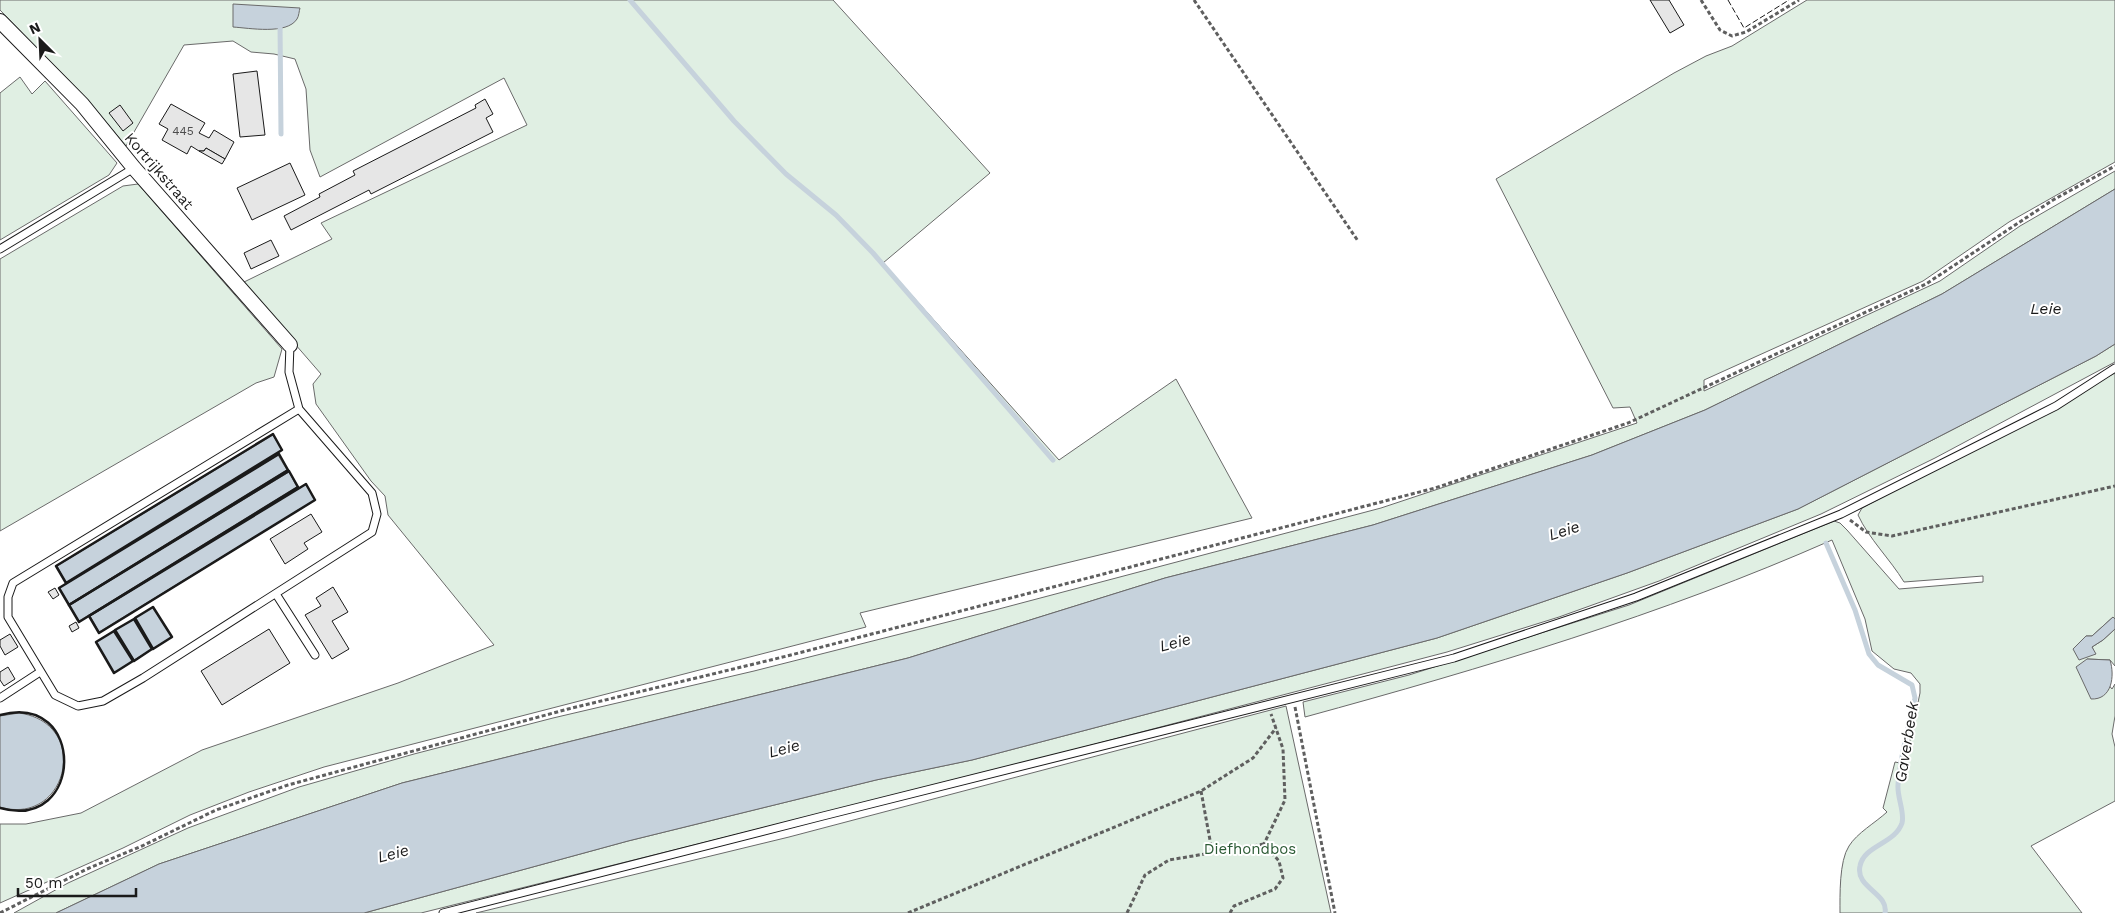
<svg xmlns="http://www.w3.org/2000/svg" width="2115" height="913" viewBox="0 0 2115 913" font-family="'Work Sans',sans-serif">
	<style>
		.green { fill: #e0efe3; stroke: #6a6a6a }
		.water { fill: #c6d2dc; stroke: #6a6a6a }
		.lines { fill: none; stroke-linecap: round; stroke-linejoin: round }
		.stream { stroke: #c6d2dc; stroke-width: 5 }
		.building { fill: #e6e6e6; stroke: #1a1a1a }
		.lane-casing { stroke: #1a1a1a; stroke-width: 9 }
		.street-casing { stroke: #1a1a1a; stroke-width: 16 }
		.path { stroke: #5f5f5f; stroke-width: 3; stroke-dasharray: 4 2.5; stroke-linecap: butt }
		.lane { stroke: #fff; stroke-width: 7 }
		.street { stroke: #fff; stroke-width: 14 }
		.fence { stroke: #1a1a1a; stroke-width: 1; stroke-dasharray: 6 2.5; stroke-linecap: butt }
		.wall { stroke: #1a1a1a; stroke-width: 2.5 }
		.labels { text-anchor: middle; stroke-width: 4; stroke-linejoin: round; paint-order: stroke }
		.number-label { font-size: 12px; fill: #4d4d4d }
		.street-label { font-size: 15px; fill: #1a1a1a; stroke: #fff }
		.park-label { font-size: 15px; fill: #2b5a34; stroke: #fff }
		.water-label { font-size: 16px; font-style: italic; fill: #1a1a1a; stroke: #fff }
	</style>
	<rect width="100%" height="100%" fill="#fff"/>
	<!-- green -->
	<g class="green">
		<path d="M0 0H833L990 173 883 263 1059 460 1176 379 1252 518 860 613 866 627 324 767 249 792 190 815 123 848 0 903V824H26L81 813 202 750 398 683 494 645 388 515 385 496 371 481 316 404 313 384 321 374 242 283 332 239 321 223 527 125 504 78 320 177 310 150 306 89 295 59 274 54 251 52 233 41 184 45 126 146 85 97 0 10Z"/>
		<path d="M1807 0H2115V162L2009 222 1923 281 1704 380V391L1940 281 2020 226 2115 171V189L1942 294 1705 410 1592 455 1373 525 1165 578 908 658 402 783 159 864 56 913H14L68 883 188 828 299 787 414 754 553 718 754 671 995 610 1381 508 1637 423 1630 407 1613 408 1496 179 1674 73 1706 56 1732 46Z"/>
		<path d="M20 77 32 94 45 81 117 163 109 175 0 240V93Z"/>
		<path d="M138 184 282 349 274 377 256 383 0 531V259L123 186Z"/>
		<path d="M2115 344V362L1935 458 1821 514 1659 581 1559 617 1447 652 1019 764 421 913H364L628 841 876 780 972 760 1437 638 1627 573 1798 509 2096 356Z"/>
		<path d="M2115 373V619L2113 617 2092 636H2086L2095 654 2092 647 2103 640 2115 629V666L2110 660 2087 659 2112 689 2115 684V716L2112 734 2115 747V801L2031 846 2082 913H1840C1840 896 1839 861 1849 846 1857 833 1875 823 1887 812L1883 808 1895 762 1905 764 1920 693V684L1911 673 1894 669 1872 651 1865 619 1832 540C1662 615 1484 668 1305 717L1303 702 1409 675 1629 605 1834 521 1840 523 1847 530 1899 589 1983 582V576L1904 582C1890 559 1869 539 1858 515L1862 508Z"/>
		<path d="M1286 706 1331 913H476L789 837Z"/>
	</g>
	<!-- water -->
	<g class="water">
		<path d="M233 4 300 8C299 11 299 16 297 19 287 35 249 28 233 27Z"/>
		<path d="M2115 189V344L2096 356 1798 509 1627 573 1437 638 972 760 876 780 628 841 364 913H56L159 864 402 783 908 658 1165 578 1373 525 1592 455 1705 410 1942 294Z"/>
		<path d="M273 435 282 450 66 583 57 566Z"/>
		<path d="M278 455 287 470 69 604 59 588Z"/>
		<path d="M289 472 297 487 79 621 69 605Z"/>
		<path d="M306 484 315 500 99 632 90 616Z"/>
		<path d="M153 607 172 637 134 660 115 630 134 619 151 646 135 618Z"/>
		<path d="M2113 617 2115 619V629L2103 640 2092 647 2096 654 2079 660 2073 649 2086 636H2092Z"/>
		<path d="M114 631 133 661 114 673 96 642Z"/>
		<path d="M2087 659 2110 660C2115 676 2112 700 2091 699L2076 667Z"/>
		<path d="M19 713C92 723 68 827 0 807V716Z"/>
	</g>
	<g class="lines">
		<!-- stream -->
		<g class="stream">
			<path d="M630 0 734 121 786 174 836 215 873 253 1053 460"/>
			<path d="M280 22 281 134"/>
			<path d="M1826 543 1855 610 1869 654 1878 665 1912 685 1915 698C1909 726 1900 756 1898 785 1897 797 1905 813 1902 823 1895 844 1864 845 1860 866 1855 888 1889 893 1885 913"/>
		</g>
	</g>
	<!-- building -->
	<g class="building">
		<path d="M1650 0H1669L1684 25 1670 33Z"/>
		<path d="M257 71 265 135 240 137 233 74Z"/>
		<path d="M485 99 493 114 486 118 493 132 371 194 369 190 291 230 284 216 320 197 319 194 355 175 353 171 476 108 475 105Z"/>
		<path d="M171 104 205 123 199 133 209 138 214 130 234 142 225 159 206 148 204 151H199L191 146 187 154 162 140 168 129 159 124Z"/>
		<path d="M120 105 133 123 123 131 109 113Z"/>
		<path d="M206 148 225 159 222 164 199 151H204Z"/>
		<path d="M290 163 305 195 252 220 237 188Z"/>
		<path d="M271 240 279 256 251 269 244 253Z"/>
		<path d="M311 514 322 532 304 543 308 549 285 564 270 539Z"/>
		<path d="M333 587 348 612 332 621 349 649 332 659 305 615 321 606 316 598Z"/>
		<path d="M55 588 59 595 53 599 48 592Z"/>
		<path d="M76 622 79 628 72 632 69 626Z"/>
		<path d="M269 629 290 663 222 705 201 671Z"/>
		<path d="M10 634 18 647 5 655 0 646V640Z"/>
		<path d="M8 667 15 679 4 686 0 680V672Z"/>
	</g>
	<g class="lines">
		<!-- lane casing -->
		<g class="lane-casing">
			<g id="lane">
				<path d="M0 249 134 168"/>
				<path d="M290 345 289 372 299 409 13 583 8 597V617L55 695 78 706 103 701 143 678 372 532 377 514 372 493 299 409"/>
				<path d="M276 594 315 655"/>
				<path d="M0 698 40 672"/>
				<path d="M443 913 823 816 1454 658 1636 597 1841 514 2056 406 2115 368"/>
			</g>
		</g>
		<!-- street casing -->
		<g class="street-casing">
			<path id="street" d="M0 21 82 104 134 168 290 345"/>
		</g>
		<!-- path -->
		<g class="path">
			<path d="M1194 0 1358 241"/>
			<path d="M1701 0 1720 30 1732 36 1746 32 1799 0"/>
			<path d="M1850 520 1866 532 1892 536 2115 486"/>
			<path d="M1295 707 1335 913"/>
			<path d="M1201 791 1212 851"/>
			<path d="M0 913 87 869 142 846 216 810 288 785 568 709 787 656 1435 488 1628 423 1926 284 2053 200 2115 166"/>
			<path d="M908 913 1201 791 1253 758 1276 728"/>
			<path d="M1127 913 1145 875 1169 860 1264 844"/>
			<path d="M1230 913 1234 906 1275 889 1283 878 1279 861 1264 844 1285 800 1283 749 1271 714"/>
		</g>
		<!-- lane -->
		<use href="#lane" class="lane"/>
		<!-- street -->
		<use href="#street" class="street"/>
		<!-- fence -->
		<path class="fence" d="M1728 0 1744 28 1789 0"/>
		<!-- wall -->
		<g class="wall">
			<path d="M273 434 282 450 66 583 56 566Z"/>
			<path d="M279 454 288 470 69 605 59 588Z"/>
			<path d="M289 471 298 487 79 622 69 605Z"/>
			<path d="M306 484 315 500 99 633 89 616Z"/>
			<path d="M153 607 172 637 153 649 135 618Z"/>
			<path d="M134 619 152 649 134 661 115 630Z"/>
			<path d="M114 631 133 661 114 673 96 642Z"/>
			<path d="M0 715C86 691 85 832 0 808"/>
		</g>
	</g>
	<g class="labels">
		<!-- number labels -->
		<g class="number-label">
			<text x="183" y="135">445</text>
		</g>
		<!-- street labels -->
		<g class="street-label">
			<text transform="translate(159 171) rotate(49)" y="5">Kortrijkstraat</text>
		</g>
		<!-- park labels -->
		<g class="park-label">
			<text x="1250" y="854">Diefhondbos</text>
		</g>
		<!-- water labels -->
		<g class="water-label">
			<text x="2046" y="314">Leie</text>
			<text transform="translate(1564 530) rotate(-18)" y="6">Leie</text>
			<text transform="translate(1175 642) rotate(-15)" y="6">Leie</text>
			<text transform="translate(1906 742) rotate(-81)" y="6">Gaverbeek</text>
			<text transform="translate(784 748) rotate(-15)" y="6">Leie</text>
			<text transform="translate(393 853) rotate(-15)" y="6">Leie</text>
		</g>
	</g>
	<!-- north arrow -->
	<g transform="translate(40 40) rotate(336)" stroke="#ffffff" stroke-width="4" paint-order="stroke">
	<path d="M0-4L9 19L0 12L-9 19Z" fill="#1a1a1a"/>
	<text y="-8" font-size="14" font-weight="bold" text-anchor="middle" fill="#1a1a1a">N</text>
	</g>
	<!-- scale -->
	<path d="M18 888v8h118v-8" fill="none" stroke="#1a1a1a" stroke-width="2.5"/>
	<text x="25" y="888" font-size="15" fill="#1a1a1a" stroke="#ffffff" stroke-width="4" paint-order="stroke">50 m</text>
</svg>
